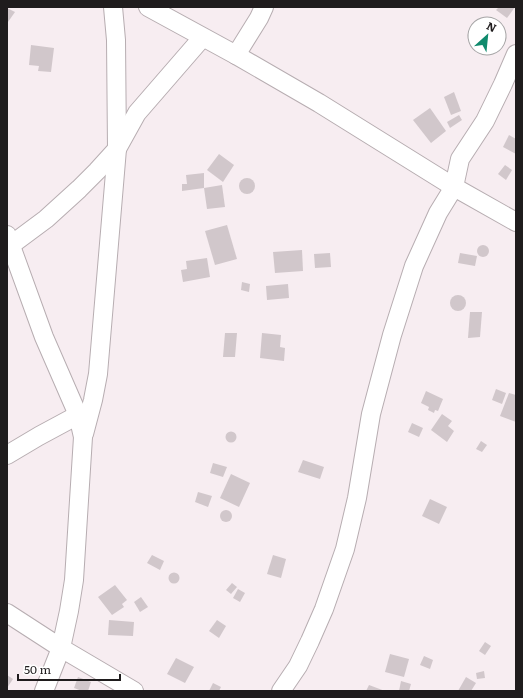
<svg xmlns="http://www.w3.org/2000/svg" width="523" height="698" viewBox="0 0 523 698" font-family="Literata,serif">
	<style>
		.building { fill: #d1c7cb }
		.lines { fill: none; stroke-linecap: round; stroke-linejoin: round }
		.minor-casing { stroke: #b7adb1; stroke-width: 20 }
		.minor { stroke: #fff; stroke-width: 18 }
	</style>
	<rect width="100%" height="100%" fill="#f7edf1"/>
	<!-- building -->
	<g class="building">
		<path d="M499 7H515L507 18 496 10Z"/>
		<path d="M7 8 15 12 8 22H7Z"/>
		<path d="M31 45 54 48 51 72 38 71 39 66 29 65Z"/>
		<path d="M454 92 461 111 451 115 444 97Z"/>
		<path d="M430 108 446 131 431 143 413 120Z"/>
		<path d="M459 115 462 120 450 128 447 122Z"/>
		<path d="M509 135 516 139V154L503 147Z"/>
		<path d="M219 154 234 165 223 182 207 170Z"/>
		<path d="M505 165 512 170 506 180 498 174Z"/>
		<path d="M204 173V188L182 191V184H187L186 175Z"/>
		<circle cx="247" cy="186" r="8"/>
		<path d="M222 185 225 207 207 209 204 188Z"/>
		<path d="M227 225 237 259 215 265 205 231Z"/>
		<circle cx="483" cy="251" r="6"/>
		<path d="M302 250 303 271 275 273 273 252Z"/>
		<path d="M330 253 331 267 315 268 314 254Z"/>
		<path d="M460 253 477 256 475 266 458 263Z"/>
		<path d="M207 258 210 277 183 282 181 270 187 269 186 261Z"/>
		<path d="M242 282 250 284 249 292 241 290Z"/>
		<path d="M288 284 289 298 267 300 266 286Z"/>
		<circle cx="458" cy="303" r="8"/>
		<path d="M470 312H482L480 337 468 338Z"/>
		<path d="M225 333H237L235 357H223Z"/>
		<path d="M262 333 281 335 280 347 285 348 284 361 260 358Z"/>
		<path d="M496 389 506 393 502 404 492 400Z"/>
		<path d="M426 391 443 399 438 411 435 410 434 413 428 410 429 407 421 403Z"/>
		<path d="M509 393 516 395V422L500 416Z"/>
		<path d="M442 414 452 421 448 426 454 431 447 442 431 430Z"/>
		<path d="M412 423 423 428 419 437 408 432Z"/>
		<circle cx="231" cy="437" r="5.5"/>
		<path d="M481 441 487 445 482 452 476 449Z"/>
		<path d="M303 460 324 467 320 479 298 472Z"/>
		<path d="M213 463 227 467 223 477 210 473Z"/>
		<path d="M231 474 250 483 239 507 220 498Z"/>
		<path d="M198 492 212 496 208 507 195 502Z"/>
		<path d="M430 499 447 507 439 524 422 516Z"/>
		<circle cx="226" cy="516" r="6"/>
		<path d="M152 555 164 561 160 570 147 563Z"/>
		<path d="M273 555 286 559 281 578 267 574Z"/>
		<circle cx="174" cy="578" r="5.5"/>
		<path d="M232 583 237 587 231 594 226 590Z"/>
		<path d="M115 585 127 600 122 604 124 607 112 615 98 597Z"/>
		<path d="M238 589 245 593 240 602 233 598Z"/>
		<path d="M141 597 148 607 140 612 134 602Z"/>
		<path d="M109 620 134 622 133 636 108 635Z"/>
		<path d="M217 620 226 626 219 638 209 631Z"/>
		<path d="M485 642 491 646 485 655 479 651Z"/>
		<path d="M390 654 409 659 404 677 385 672Z"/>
		<path d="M424 656 433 660 430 669 420 665Z"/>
		<path d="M176 658 194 667 185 683 167 674Z"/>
		<path d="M484 671 485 678 477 679 476 673Z"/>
		<path d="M7 675 13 679 7 688Z"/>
		<path d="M78 677 91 682 88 691H82L74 688Z"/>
		<path d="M466 677 476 683 471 691H458Z"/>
		<path d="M401 681 411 684 409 691H399Z"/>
		<path d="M213 683 221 687 219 691H209Z"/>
		<path d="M369 685 385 691H366Z"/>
	</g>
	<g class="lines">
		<!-- minor casing -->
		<g class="minor-casing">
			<g id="minor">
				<path d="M148 7 236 55 319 103 454 187 516 222"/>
				<path d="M236 55 259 18 264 7"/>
				<path d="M7 235 44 337 78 415 83 437 74 580 69 611 61 648 134 691"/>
				<path d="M7 246 11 245 46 219 79 189 97 171 117 149 137 113 202 38"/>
				<path d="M84 434 93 400 98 374 117 149 116 40 113 7"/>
				<path d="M7 455 39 436 78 415"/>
				<path d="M7 613 61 648 44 691"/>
				<path d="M281 691 298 666 310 641 324 609 345 549 357 498 371 414 392 335 414 266 438 213 454 187 460 159 485 121 503 84 516 54"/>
			</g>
		</g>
		<!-- minor -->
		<use href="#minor" class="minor"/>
	</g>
	<!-- border -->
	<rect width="523" height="698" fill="none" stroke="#1f1c1d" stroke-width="16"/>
	<!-- north arrow -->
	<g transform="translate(487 36) rotate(27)"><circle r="19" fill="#ffffff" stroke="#a5a4a5"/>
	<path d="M0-3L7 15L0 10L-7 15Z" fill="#108a6d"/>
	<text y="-6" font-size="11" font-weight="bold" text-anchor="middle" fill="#1f1c1d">N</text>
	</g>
	<!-- scale -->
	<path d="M18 674v6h102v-6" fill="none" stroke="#1f1c1d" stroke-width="2"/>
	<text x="24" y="674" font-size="12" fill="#1f1c1d" stroke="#ffffff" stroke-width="3" paint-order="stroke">50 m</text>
</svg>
